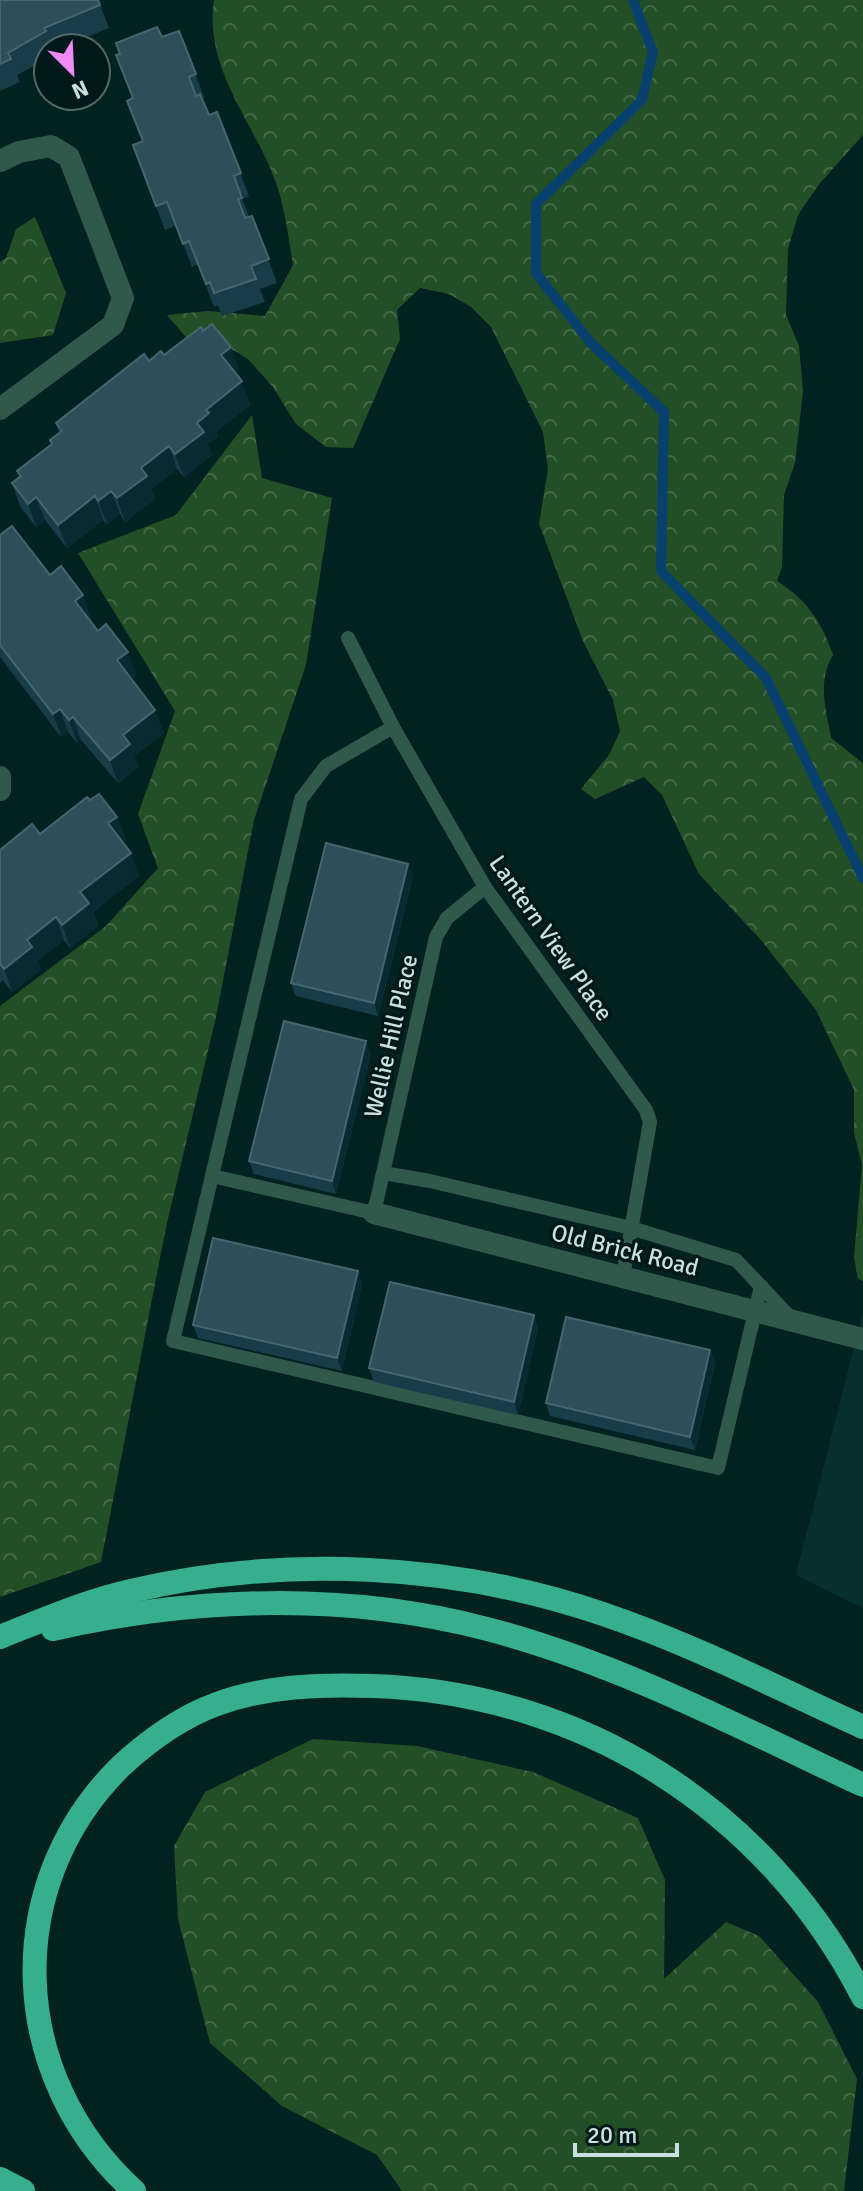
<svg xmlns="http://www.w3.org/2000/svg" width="863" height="2191" viewBox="0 0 863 2191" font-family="Signika,sans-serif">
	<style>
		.built { fill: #082f30 }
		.forest { fill: url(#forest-crowns) }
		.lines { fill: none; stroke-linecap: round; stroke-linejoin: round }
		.stream { stroke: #08416d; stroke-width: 10 }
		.service { stroke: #30594c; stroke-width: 14 }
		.minor { stroke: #30594c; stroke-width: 22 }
		.motorway { stroke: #37ae8d; stroke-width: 24 }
		.wall { fill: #193d48 }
		.shaded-wall { fill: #082b32 }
		.building { fill: #2c4f59; stroke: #45666e; stroke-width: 2 }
		.labels { text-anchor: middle; stroke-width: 7; stroke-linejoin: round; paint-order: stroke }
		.street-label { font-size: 24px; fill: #cae0df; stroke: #001819 }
	</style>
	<defs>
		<pattern id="forest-crowns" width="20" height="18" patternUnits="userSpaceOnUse" patternTransform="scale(2)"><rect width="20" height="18" fill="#234f26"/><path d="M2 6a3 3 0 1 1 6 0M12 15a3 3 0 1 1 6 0" fill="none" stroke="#426845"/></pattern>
	</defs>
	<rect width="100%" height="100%" fill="#022222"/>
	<!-- built -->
	<path class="built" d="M863 1312V1608L796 1575Z"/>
	<!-- forest -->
	<g class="forest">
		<path d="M214 0H863V135L820 183 798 215 788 249 786 315 799 346 803 391 795 463 784 495 782 567 777 581C806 599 822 622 833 655 817 682 826 709 831 738L863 763V1281L858 1279 854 1257 862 1165 854 1133V1090L816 1010 761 940 699 874 662 795 644 777 595 799 581 789 609 755 620 731 613 700 583 641 539 524 548 469 543 432 491 327 471 307 449 294 420 288 397 310 400 339 353 448 326 447 296 424 273 387 248 359 235 351 186 337 167 315 208 311 265 316 293 265C289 241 286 216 279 192 259 126 203 73 214 0Z"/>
		<path d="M35 217 66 293 53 335 0 343V262L6 258 16 229Z"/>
		<path d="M252 415 262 478 332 498 306 665 254 820 216 1017 166 1227 101 1562 0 1597V1006L106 926 158 868 138 814 175 711 78 553 176 515Z"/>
		<path d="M313 1739 417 1746 533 1772 638 1818 665 1880 664 1979 726 1922 759 1936 818 2002 857 2079 844 2191H402L377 2155 282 2106 210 2043 178 1919 174 1846 205 1792Z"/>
	</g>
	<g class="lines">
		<!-- stream -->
		<path class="stream" d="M633 0 653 52 642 100 536 204V273L591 343 664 412 661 571 766 678 863 878"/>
		<!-- service -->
		<g class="service">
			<path d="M348 638 393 727 485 887 646 1110 650 1122 623 1276"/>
			<path d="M393 727 326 766 301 799 173 1341 718 1468 761 1286"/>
			<path d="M383 1173 430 1181 631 1228 736 1260 791 1318"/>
			<path d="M212 1176 374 1213 436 937 447 918 485 887"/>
		</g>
		<!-- minor -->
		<g class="minor">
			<path d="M0 161 19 152 51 146 69 157 123 298 113 325 0 409"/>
			<path d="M0 777V790"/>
			<path d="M374 1213 863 1339"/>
		</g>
		<!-- motorway -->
		<g class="motorway">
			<path d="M53 1629C195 1597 345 1592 487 1629 618 1663 741 1728 863 1785"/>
			<path d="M0 1637C43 1620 86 1601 131 1591 283 1555 455 1563 603 1614 692 1644 777 1688 863 1727"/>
			<path d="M0 2179 23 2191"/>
			<path d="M134 2191C8 2077 0 1886 120 1767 148 1741 181 1717 217 1704 266 1686 321 1684 373 1686 583 1693 767 1810 863 1997"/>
		</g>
	</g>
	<!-- wall -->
	<g class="wall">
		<path d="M0 0H98L109 28 60 48H48V58L17 75 20 82 0 91Z"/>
		<path d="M179 31 204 97 202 98 209 115 217 112 249 196 242 199 249 217 252 216 277 283 260 289 265 302 222 316 218 305 214 307 198 264 192 267 176 225 165 230 133 145 142 141 162 37Z"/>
		<path d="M164 355 239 370 235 373 250 405 216 432 218 436 208 444 212 455 184 477 177 469 151 489 155 499 125 522 120 514 107 524 103 520 67 548 45 520 36 527 20 506 12 483 19 477 17 471 51 444 50 440 59 433 56 423 149 361Z"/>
		<path d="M0 535 50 575 91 618 89 620 136 675 131 679 164 733 134 756 139 767 118 783 81 740 77 743 68 732 61 737 0 657Z"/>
		<path d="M90 800 117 817 126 840 123 842 139 876 93 912 98 926 70 948 64 940 38 961 41 970 12 992 3 980 0 983V850L40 834Z"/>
		<path d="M408 864 413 877 378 1016 296 996 291 983Z"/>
		<path d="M371 1054 336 1194 254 1174 249 1161Z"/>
		<path d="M362 1284 342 1371 198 1338 193 1325Z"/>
		<path d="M534 1315 538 1328 518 1415 374 1382 369 1368Z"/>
		<path d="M710 1350 715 1363 695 1450 550 1416 546 1403Z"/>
	</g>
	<!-- shaded-wall -->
	<g class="shaded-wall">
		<path d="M231 347 239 370 229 378 221 355Z"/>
		<path d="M242 381 250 405 216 432 218 436 208 444 212 455 184 477 175 454 206 410Z"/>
		<path d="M169 446 177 469 151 489 155 499 125 522 117 498 141 468Z"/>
		<path d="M111 491 120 514 107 524 98 501Z"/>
		<path d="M95 496 103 520 67 548 58 525Z"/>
		<path d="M36 497 45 520 36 527 28 504Z"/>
		<path d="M83 595 91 618 83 624 75 601Z"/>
		<path d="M128 652 136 675 125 683 117 660Z"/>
		<path d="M60 709 68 732 61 737 53 714Z"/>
		<path d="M155 710 164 733 134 756 139 767 118 783 110 760 123 735Z"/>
		<path d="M73 717 81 740 77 743 69 720Z"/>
		<path d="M117 817 126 840 117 847 108 823Z"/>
		<path d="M131 853 139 876 93 912 98 926 70 948 62 925 80 892Z"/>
		<path d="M408 864 413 877 378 1016 374 1003Z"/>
		<path d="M56 917 64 940 38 961 41 970 12 992 4 969 27 940Z"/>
		<path d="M366 1041 371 1054 336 1194 332 1181Z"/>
		<path d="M358 1271 362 1284 342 1371 337 1358Z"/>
		<path d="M534 1315 538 1328 518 1415 514 1402Z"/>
		<path d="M710 1350 715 1363 695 1450 690 1437Z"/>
	</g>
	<!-- building -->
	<g class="building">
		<path d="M0 0H98L100 5 44 28 46 31 8 53 11 59 0 64Z"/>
		<path d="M157 27 162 37 179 31 196 74 189 77 196 96 200 94 209 115 217 112 241 173 234 176 242 198 238 199 245 218 252 216 269 259 251 266 256 279 214 293 210 282 206 284 189 241 183 244 167 202 156 206 133 145 143 141 127 101 133 98 116 55 120 54 116 43Z"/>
		<path d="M212 324 231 347 221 355 242 381 206 410 209 413 197 423 204 432 175 454 169 446 141 468 147 476 117 498 111 491 98 501 95 496 58 525 36 497 28 504 12 483 21 476 17 471 52 444 50 440 62 431 56 423 144 354 149 361 161 351 164 355 201 327 203 331Z"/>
		<path d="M12 526 50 575 61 566 83 595 75 601 98 631 106 624 128 652 117 660 155 710 123 735 130 744 110 760 73 717 69 720 60 709 53 714 0 645V535Z"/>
		<path d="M99 794 117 817 108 823 131 853 80 892 89 903 62 925 56 917 27 940 32 947 4 969 0 964V850L32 824 40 834 87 797 90 800Z"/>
		<path d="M326 843 408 864 374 1003 291 983Z"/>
		<path d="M284 1021 366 1041 332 1181 249 1161Z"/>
		<path d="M213 1238 358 1271 337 1358 193 1325Z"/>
		<path d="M390 1282 534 1315 514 1402 369 1368Z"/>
		<path d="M566 1317 710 1350 690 1437 546 1403Z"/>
	</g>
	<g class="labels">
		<!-- street labels -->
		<g class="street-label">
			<text transform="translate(551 938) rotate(55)" y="8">Lantern View Place</text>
			<text transform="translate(391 1036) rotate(-77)" y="8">Wellie Hill Place</text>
			<text transform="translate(625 1250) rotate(14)" y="8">Old Brick Road</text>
		</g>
	</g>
	<!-- north arrow -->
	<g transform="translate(72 72) rotate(156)"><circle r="38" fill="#001819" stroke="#516868" stroke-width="2"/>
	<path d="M0-6L14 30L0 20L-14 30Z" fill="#f08bf6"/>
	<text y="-12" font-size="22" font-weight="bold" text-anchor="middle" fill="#cae0df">N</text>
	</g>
	<!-- scale -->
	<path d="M575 2143v12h102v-12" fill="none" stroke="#cae0df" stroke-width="4"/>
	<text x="587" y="2143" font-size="24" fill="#cae0df" stroke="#001819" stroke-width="6" paint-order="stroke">20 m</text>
</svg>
